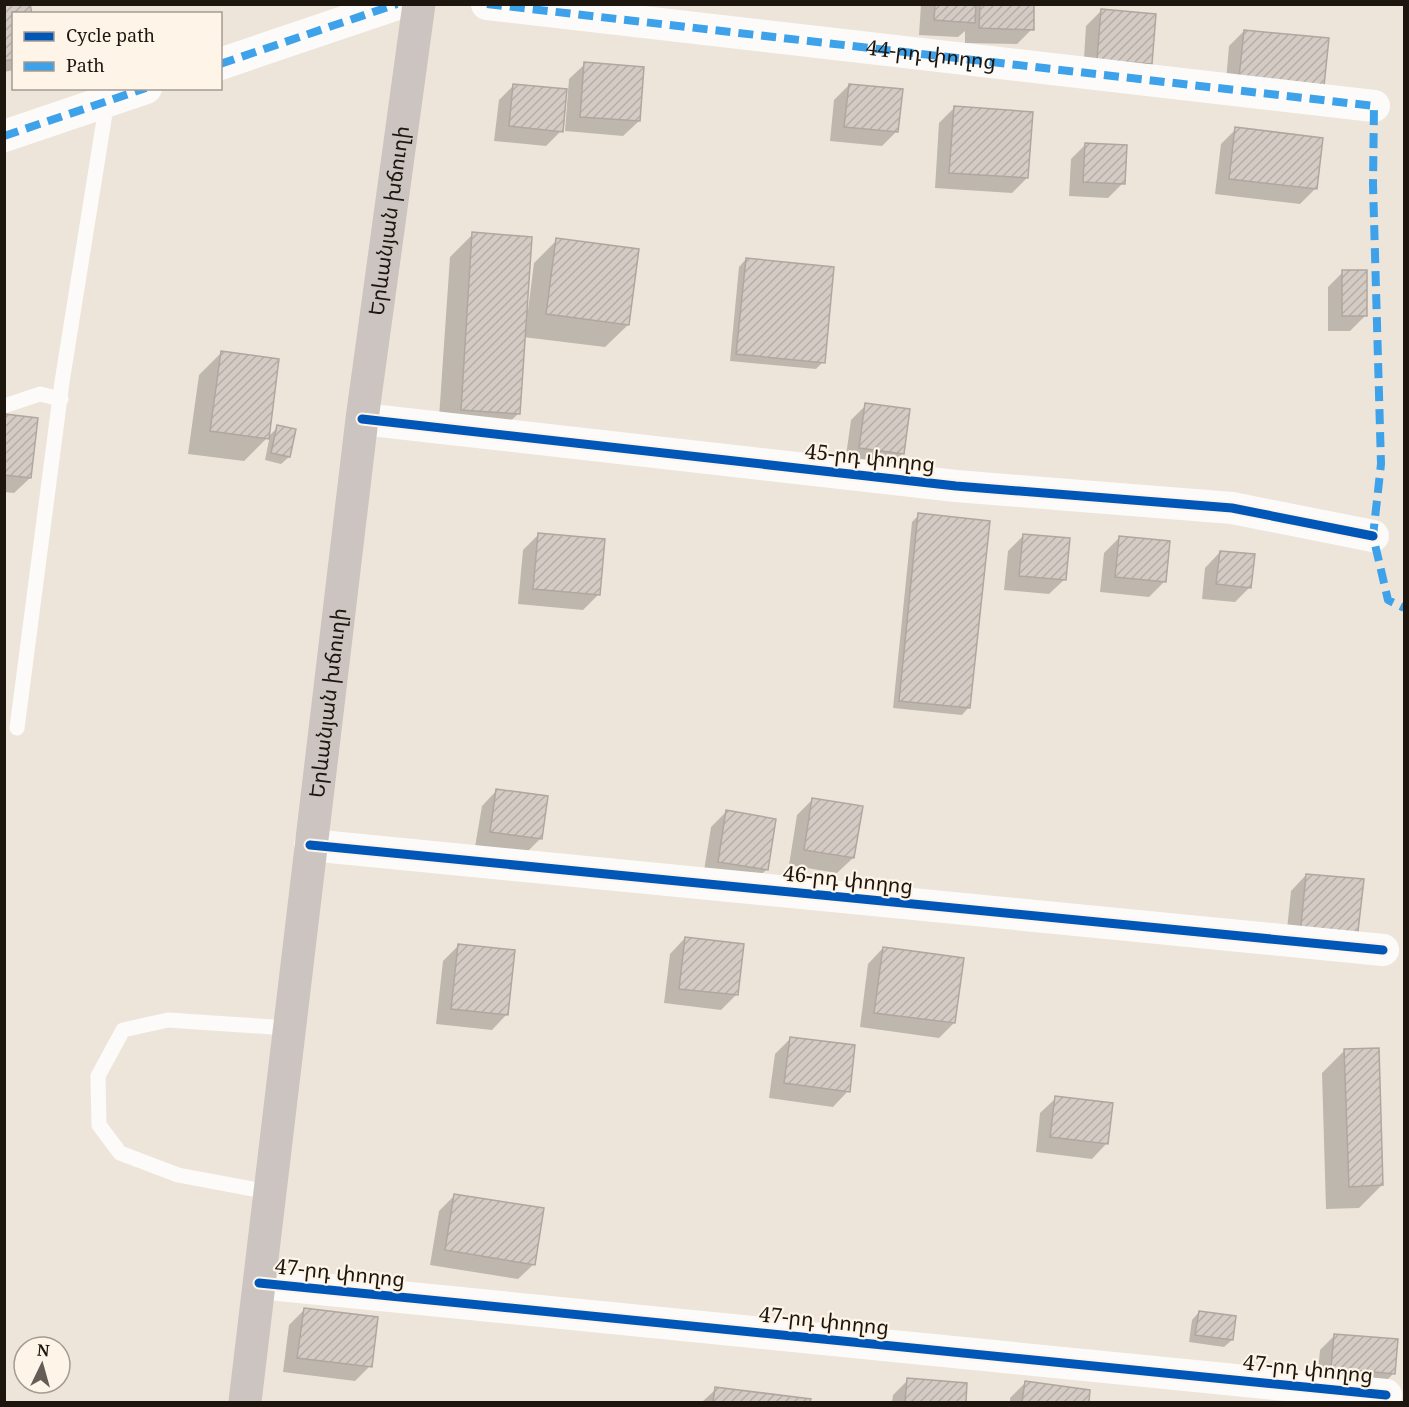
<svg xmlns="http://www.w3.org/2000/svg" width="1409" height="1407" viewBox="0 0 1409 1407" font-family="'Noto Serif','Noto Sans Armenian',serif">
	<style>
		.shadow { fill: #0003 }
		.building { fill: url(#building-hatch); stroke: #b0a7a0; stroke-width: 1.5 }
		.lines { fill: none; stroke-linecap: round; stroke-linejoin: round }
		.lane { stroke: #fcfbf9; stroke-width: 15 }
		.street { stroke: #fcfbf9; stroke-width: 32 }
		.primary { stroke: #ccc4c1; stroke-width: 33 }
		.quiet { stroke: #3da2ea; stroke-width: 8; stroke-dasharray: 15 8; stroke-linecap: butt }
		.cycleway-casing { stroke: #fef4e8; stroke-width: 13 }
		.cycleway { stroke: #0057b8; stroke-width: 9 }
		.labels { text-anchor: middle; stroke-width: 4.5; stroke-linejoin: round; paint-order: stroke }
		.street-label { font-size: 21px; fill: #1c160f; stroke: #fef4e8 }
	</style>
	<defs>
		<pattern id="building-hatch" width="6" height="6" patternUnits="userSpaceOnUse" patternTransform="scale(1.5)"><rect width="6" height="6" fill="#d4cbc4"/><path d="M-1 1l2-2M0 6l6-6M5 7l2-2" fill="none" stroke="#b5aea7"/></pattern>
	</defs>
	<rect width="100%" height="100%" fill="#eee5da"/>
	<!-- shadow -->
	<g class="shadow">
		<path d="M14 4H28L14 14V70L4 72V7Z"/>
		<path d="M921 4H1033L1032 29 1017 44 965 43V31L958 37 919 35Z"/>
		<path d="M1102 10 1150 63 1135 79 1083 74 1086 26Z"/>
		<path d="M1244 31 1327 39 1225 93 1229 46Z"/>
		<path d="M585 64 639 121 623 136 565 131 569 79Z"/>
		<path d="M514 85 561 131 546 146 494 141 499 100Z"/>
		<path d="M849 85 897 131 882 146 830 141 834 100Z"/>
		<path d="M954 108 1027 178 1012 193 935 188 939 123Z"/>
		<path d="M1236 129 1315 189 1300 204 1215 194 1221 144Z"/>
		<path d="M1086 144 1123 183 1108 198 1069 196 1071 159Z"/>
		<path d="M473 234 525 310H528L534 263 557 240 628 325 605 347 523 337 518 414 495 436 438 432 450 257Z"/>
		<path d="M746 259 823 362 816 369 730 361 739 267Z"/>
		<path d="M1343 272 1365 316 1350 331H1328V287Z"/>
		<path d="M222 352 268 437 278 427 289 457 281 464 265 460 270 435 244 461 188 454 199 375Z"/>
		<path d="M866 405 903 453 887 469 845 463 851 420Z"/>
		<path d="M6 416 30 478 14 493 4 492Z"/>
		<path d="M919 515 969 707 962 715 893 708 912 522Z"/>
		<path d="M538 535 599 594 583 610 518 604 523 550Z"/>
		<path d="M1023 536 1065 579 1049 594 1004 590 1008 551Z"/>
		<path d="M1120 537 1164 582 1149 597 1100 592 1104 553Z"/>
		<path d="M1220 552 1250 587 1235 602 1202 599 1205 568Z"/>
		<path d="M497 790 540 839 525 854 475 847 482 806Z"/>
		<path d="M812 800 853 858 837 873 789 865 797 815Z"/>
		<path d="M726 812 767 869 751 885 703 877 711 827Z"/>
		<path d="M1306 875 1356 939 1285 949 1291 891Z"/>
		<path d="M685 938 736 995 721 1010 664 1003 670 954Z"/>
		<path d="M458 946 507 1014 492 1030 436 1024 443 961Z"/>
		<path d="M883 948 954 1023 939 1038 860 1027 868 964Z"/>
		<path d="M790 1039 848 1091 833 1107 769 1098 775 1054Z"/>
		<path d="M1345 1050 1382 1185 1359 1208 1326 1209 1322 1073Z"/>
		<path d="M1056 1098 1107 1143 1092 1159 1036 1152 1040 1113Z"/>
		<path d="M454 1196 534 1264 518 1279 430 1265 439 1211Z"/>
		<path d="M304 1310 370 1366 355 1381 283 1372 289 1325Z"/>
		<path d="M1199 1312 1232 1340 1224 1347 1189 1342 1192 1320Z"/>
		<path d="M1335 1335 1394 1373 1378 1389 1317 1383 1320 1350Z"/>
		<path d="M908 1380 966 1385 964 1402H892L893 1395Z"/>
		<path d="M1026 1382 1089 1391 1087 1402H1010V1398Z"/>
		<path d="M716 1389 809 1401V1402H702Z"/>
	</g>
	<!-- building -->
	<g class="building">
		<path d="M30 4 32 14H14V59L4 61V5Z"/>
		<path d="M935 4H976L975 23 934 20Z"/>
		<path d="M980 4H1034V30L979 28Z"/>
		<path d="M1101 9 1156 14 1152 64 1097 60Z"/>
		<path d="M1244 30 1329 38 1324 86 1239 78Z"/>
		<path d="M584 62 644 67 640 121 580 117Z"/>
		<path d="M513 84 567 89 563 132 509 126Z"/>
		<path d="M849 84 903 89 898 132 844 127Z"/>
		<path d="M954 106 1033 112 1028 178 949 173Z"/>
		<path d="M1235 127 1323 138 1317 189 1229 179Z"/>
		<path d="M1085 143 1127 145 1125 184 1083 182Z"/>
		<path d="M472 232 532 237 520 414 461 410Z"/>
		<path d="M556 238 639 249 629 325 546 314Z"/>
		<path d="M746 258 834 267 825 363 736 354Z"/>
		<rect x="1342" y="270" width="25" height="46"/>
		<path d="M221 351 279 359 269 439 210 431Z"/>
		<path d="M865 403 910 409 904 454 859 448Z"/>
		<path d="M5 414 38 418 31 478 4 475Z"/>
		<path d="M277 425 296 429 290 457 271 453Z"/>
		<path d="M918 513 990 521 970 708 899 701Z"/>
		<path d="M538 533 605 539 600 595 533 589Z"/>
		<path d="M1023 534 1070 538 1066 580 1019 576Z"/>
		<path d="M1119 536 1170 541 1166 582 1115 577Z"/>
		<path d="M1220 551 1255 554 1251 588 1216 584Z"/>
		<path d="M496 789 548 796 542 839 490 832Z"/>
		<path d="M812 798 863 806 854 858 804 850Z"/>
		<path d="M726 810 776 819 768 870 718 862Z"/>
		<path d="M1306 874 1364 879 1357 940 1300 935Z"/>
		<path d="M685 937 744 944 738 995 679 989Z"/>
		<path d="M458 944 515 950 508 1015 451 1009Z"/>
		<path d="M883 947 964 958 955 1023 874 1013Z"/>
		<path d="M790 1037 855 1045 850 1092 784 1083Z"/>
		<path d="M1379 1048 1383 1185 1349 1187 1344 1049Z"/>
		<path d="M1055 1096 1113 1103 1108 1144 1050 1137Z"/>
		<path d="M454 1194 544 1208 535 1265 445 1250Z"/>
		<path d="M304 1308 378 1317 372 1367 297 1358Z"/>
		<path d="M1199 1311 1236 1316 1233 1340 1195 1335Z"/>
		<path d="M1334 1334 1398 1339 1395 1374 1331 1368Z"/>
		<path d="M907 1378 967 1383 966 1402H905Z"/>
		<path d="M1025 1381 1090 1390 1089 1402H1022Z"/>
		<path d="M715 1387 811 1399 810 1402H713Z"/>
	</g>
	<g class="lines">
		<!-- lane -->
		<g class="lane">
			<path d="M4 406 40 394 61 399"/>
			<path d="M17 728 62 382 107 101"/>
			<path d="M269 1192 178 1175 120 1153 99 1125 98 1076 123 1030 168 1020 288 1028"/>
		</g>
		<!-- street -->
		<g class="street">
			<path id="s1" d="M487 4 1374 106"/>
			<path d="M220 64 397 4"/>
			<path d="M4 136 146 88"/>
			<path d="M362 419 956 486 1232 508 1373 536"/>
			<path d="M310 845 1383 950"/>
			<path d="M259 1283 1386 1395"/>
		</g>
		<!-- primary -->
		<path class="primary" id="s2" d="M245 1402 362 419 419 4"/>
		<!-- quiet -->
		<g class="quiet">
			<path d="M487 4 1374 106 1373 184 1381 464 1373 536 1388 600 1404 608"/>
			<path d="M220 64 397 4"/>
			<path d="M4 136 146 88"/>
		</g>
		<!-- cycleway casing -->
		<g class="cycleway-casing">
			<g id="cycleway">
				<path d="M362 419 956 486 1232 508 1373 536"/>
				<path d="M310 845 1383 950"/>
				<path d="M259 1283 1386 1395"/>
			</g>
		</g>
		<!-- cycleway -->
		<use href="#cycleway" class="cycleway"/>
	</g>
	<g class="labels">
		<!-- street labels -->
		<g class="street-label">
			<text dy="7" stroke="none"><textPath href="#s1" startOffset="447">44-րդ փողոց</textPath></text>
			<text dy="7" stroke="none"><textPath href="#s2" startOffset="1190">Երևանյան խճուղի</textPath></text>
			<text transform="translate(870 458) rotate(6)" y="7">45-րդ փողոց</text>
			<text dy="7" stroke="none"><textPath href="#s2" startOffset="704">Երևանյան խճուղի</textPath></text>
			<text transform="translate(848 880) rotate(6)" y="7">46-րդ փողոց</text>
			<text transform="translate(340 1273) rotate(6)" y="7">47-րդ փողոց</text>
			<text transform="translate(824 1321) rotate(6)" y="7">47-րդ փողոց</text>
			<text transform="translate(1308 1369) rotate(6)" y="7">47-րդ փողոց</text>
		</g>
	</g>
	<!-- border -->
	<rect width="1409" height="1407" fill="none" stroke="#1c160f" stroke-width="12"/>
	<!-- legend -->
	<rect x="12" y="12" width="210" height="78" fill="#fef4e8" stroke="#a49b91" stroke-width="1.5"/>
	<rect x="24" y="32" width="30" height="9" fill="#0057b8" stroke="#a49b91" stroke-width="1.5"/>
	<text x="66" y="42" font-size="18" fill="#1c160f">Cycle path</text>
	<rect x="24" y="62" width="30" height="9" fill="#3da2ea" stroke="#a49b91" stroke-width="1.5"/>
	<text x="66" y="72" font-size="18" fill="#1c160f">Path</text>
	<!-- north arrow -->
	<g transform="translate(42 1365) rotate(5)"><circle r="28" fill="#fef4e8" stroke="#a49b91" stroke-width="1.5"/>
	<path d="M0-4.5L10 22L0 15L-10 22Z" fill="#665e56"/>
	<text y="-9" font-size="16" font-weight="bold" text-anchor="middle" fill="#1c160f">N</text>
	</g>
</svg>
